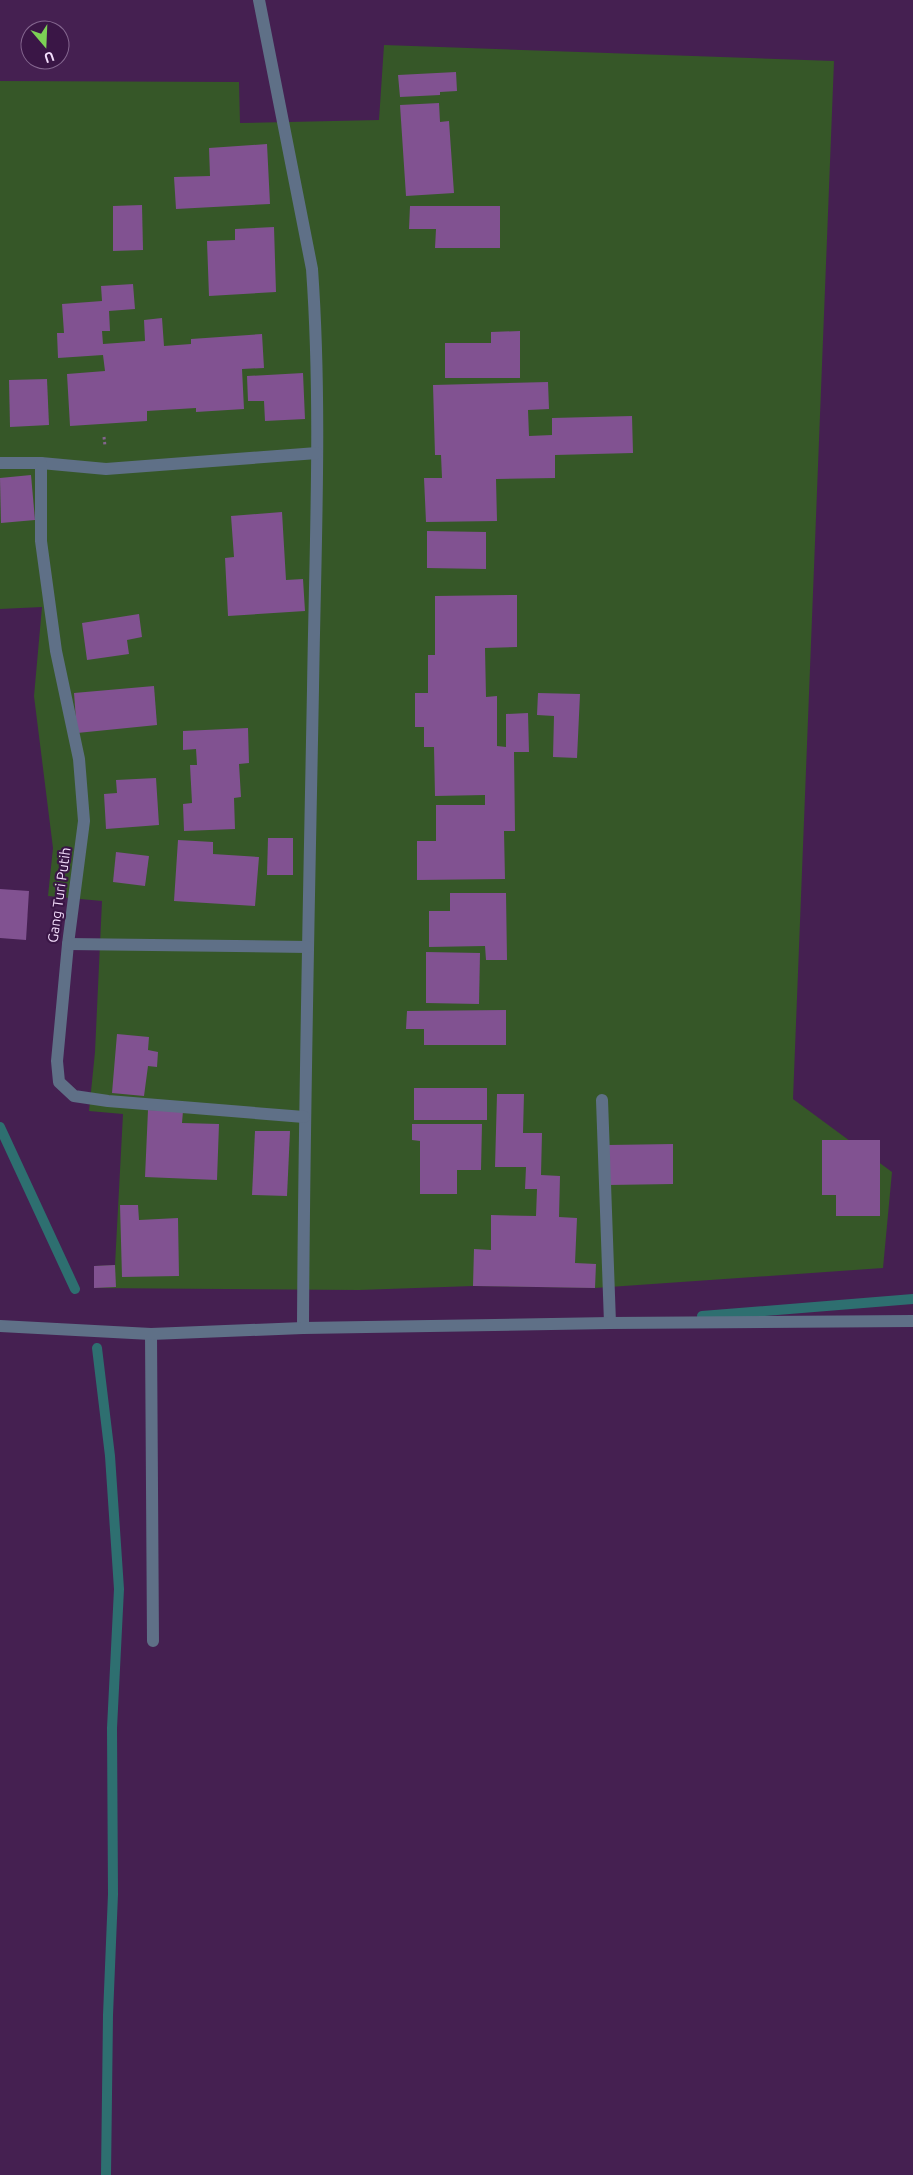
<svg xmlns="http://www.w3.org/2000/svg" width="913" height="2175" viewBox="0 0 913 2175" font-family="Ubuntu,sans-serif">
	<style>
		.green { fill: #365728 }
		.lines { fill: none; stroke-linecap: round; stroke-linejoin: round }
		.stream { stroke: #2e6f70; stroke-width: 10 }
		.building { fill: #815291 }
		.path { stroke: #84648e; stroke-width: 3; stroke-dasharray: 2.5 2.5; stroke-linecap: butt }
		.minor { stroke: #5f7087; stroke-width: 12 }
		.tertiary { stroke: #5f7087; stroke-width: 12 }
		.labels { text-anchor: middle; stroke-width: 4.5; stroke-linejoin: round; paint-order: stroke }
		.street-label { font-size: 14px; fill: #f4defc; stroke: #3a1646 }
	</style>
	<rect width="100%" height="100%" fill="#452051"/>
	<!-- green -->
	<path class="green" d="M384 45 834 61 793 1099 892 1172 883 1268 595 1288 473 1286 359 1290 94 1288V1266L115 1265 123 1114 89 1111 95 1052 102 901 48 896 53 848 34 696 42 607 0 609V81L239 82 240 123 379 120Z"/>
	<g class="lines">
		<!-- stream -->
		<g class="stream">
			<path d="M0 1127 75 1289"/>
			<path d="M702 1316 913 1299"/>
			<path d="M97 1348 110 1456 119 1589 112 1728 113 1894 108 2015 106 2175"/>
		</g>
	</g>
	<!-- building -->
	<g class="building">
		<path d="M456 72 457 91 440 92V95L400 97 398 75Z"/>
		<path d="M439 103 440 122 449 121 454 193 406 196 400 105Z"/>
		<path d="M267 144 270 204 176 209 174 177 210 176 209 148Z"/>
		<path d="M142 205 143 250 113 251V206Z"/>
		<path d="M410 206H500V248H435L436 229H409Z"/>
		<path d="M274 227 276 292 209 296 207 241 235 240V229Z"/>
		<path d="M133 284 135 309 109 311 110 331H102L103 344 145 341 144 320 162 318 164 346 191 344V339L262 334 264 368 242 369 244 409 196 412V408L147 411V421L70 426 67 374 105 371 103 355 58 358 57 333H64L62 304 102 301 101 286Z"/>
		<path d="M520 331V378H445V343H491V332Z"/>
		<path d="M303 373 305 419 265 421 264 401H248L247 376Z"/>
		<path d="M47 379 49 425 10 427 9 380Z"/>
		<path d="M548 382 549 409 528 410 529 436 552 435V418L632 416 633 453 555 455V478L496 479 497 521 426 522 424 478H442L441 455H435L433 385Z"/>
		<path d="M31 475 35 520 1 523 0 478Z"/>
		<path d="M282 512 286 580 303 579 305 611 228 616 225 558 234 557 231 516Z"/>
		<path d="M427 531 486 532V569L427 568Z"/>
		<path d="M517 595V647L485 648 486 697 497 696V746L506 747V714L528 713 529 752H514L515 831H504L505 879 417 880V841H436V805H485V795L435 796 434 747H424V727H415V693H428V655H435V596Z"/>
		<path d="M139 614 142 637 127 640 129 654 87 660 82 623Z"/>
		<path d="M154 686 157 725 77 733 74 693Z"/>
		<path d="M538 693 580 694 577 758 553 757 554 716 537 715Z"/>
		<path d="M248 728 249 763 239 764 241 797 234 798 235 829 184 831 183 804 192 803 190 765H197L196 749 183 750V731Z"/>
		<path d="M156 778 159 825 106 829 104 794 117 793 116 780Z"/>
		<path d="M268 838H293V875H267Z"/>
		<path d="M178 840 213 842V854L259 857 255 906 174 901Z"/>
		<path d="M116 852 149 856 145 886 113 882Z"/>
		<path d="M0 889 29 891 26 940 0 938Z"/>
		<path d="M450 893H506L507 960H486L485 946 429 947V911H450Z"/>
		<path d="M426 952 480 953 479 1004 426 1003Z"/>
		<path d="M506 1010V1045H424V1029H406L407 1011Z"/>
		<path d="M117 1034 149 1037 148 1050 158 1052 157 1067 148 1066 144 1096 112 1093Z"/>
		<rect x="414" y="1088" width="73" height="32"/>
		<path d="M497 1094H524L523 1133H542L541 1175 560 1176 559 1217 577 1218 575 1263 596 1264 595 1288 473 1286 474 1249 491 1250V1215L536 1216 537 1189H525L526 1167H495Z"/>
		<path d="M148 1110 183 1111 182 1123 219 1124 217 1180 145 1177Z"/>
		<path d="M412 1124H482L481 1170H457V1194H420V1141L412 1140Z"/>
		<path d="M255 1131H290L287 1196 252 1195Z"/>
		<path d="M822 1140H880V1216H836V1195H822Z"/>
		<path d="M673 1144V1184L609 1185 608 1145Z"/>
		<path d="M120 1205H138L139 1220 178 1218 179 1276 122 1277Z"/>
		<path d="M115 1265 116 1287 94 1288V1266Z"/>
	</g>
	<g class="lines">
		<!-- path -->
		<path class="path" d="M104 437 105 446"/>
		<!-- minor -->
		<g class="minor">
			<path d="M259 0 312 269C322 409 315 549 313 689 309 902 304 1115 303 1328"/>
			<path d="M0 463H41L106 469 317 453"/>
			<path d="M41 463V541L56 651 79 759 84 821 68 944 57 1061 59 1082 74 1096 108 1101 304 1117"/>
			<path d="M68 944 308 947"/>
			<path d="M602 1100 610 1323"/>
			<path d="M151 1334 153 1641"/>
		</g>
		<!-- tertiary -->
		<path class="tertiary" d="M0 1326 151 1334 303 1328 610 1323 913 1321"/>
	</g>
	<g class="labels">
		<!-- street labels -->
		<g class="street-label">
			<text transform="translate(59 895) rotate(-82)" y="5">Gang Turi Putih</text>
		</g>
	</g>
	<!-- north arrow -->
	<g transform="translate(45 45) rotate(161)"><circle r="24" fill="#3a1646" stroke="#84668f"/>
	<path d="M0-4L9 19L0 12L-9 19Z" fill="#7cd155"/>
	<text y="-8" font-size="14" font-weight="bold" text-anchor="middle" fill="#f4defc">U</text>
	</g>
</svg>
